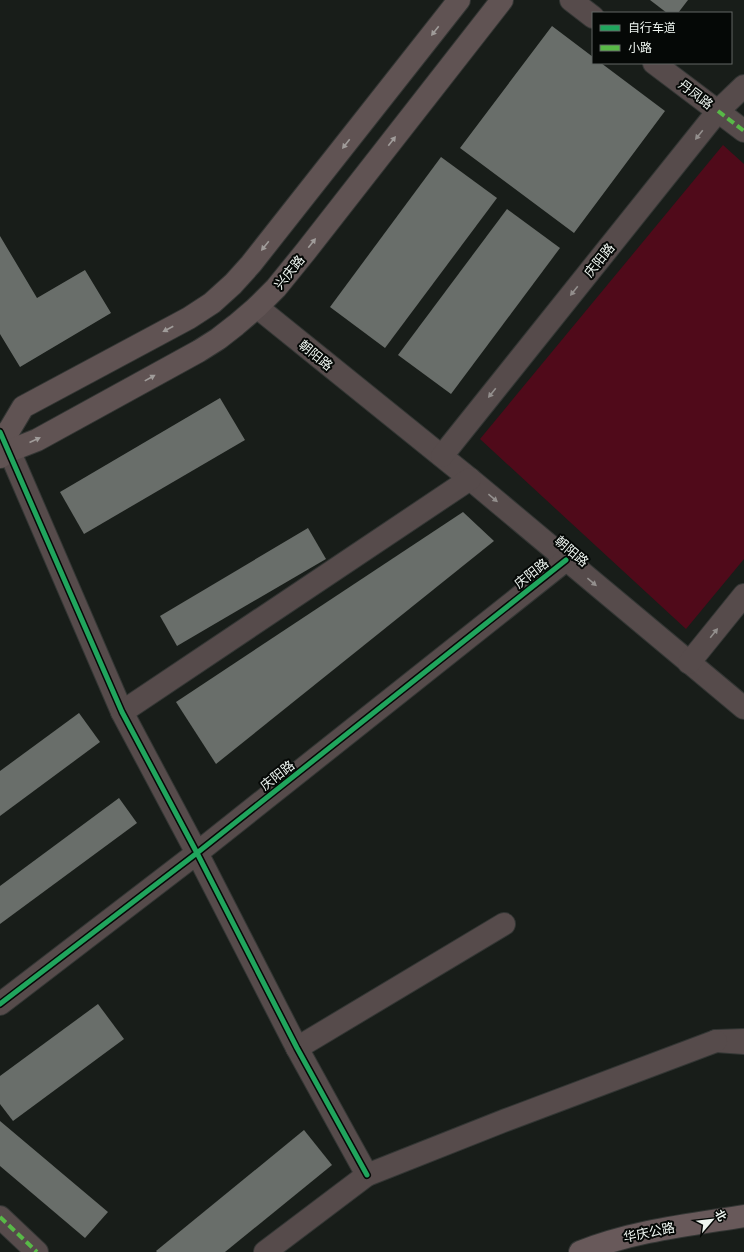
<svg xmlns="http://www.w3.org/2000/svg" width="744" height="1252" viewBox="0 0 744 1252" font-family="'Noto Sans','Noto Sans SC',sans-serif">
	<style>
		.green { fill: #500a1a }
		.building { fill: #696e6a }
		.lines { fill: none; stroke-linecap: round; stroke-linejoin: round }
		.minor-casing { stroke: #333634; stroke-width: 24 }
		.major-casing { stroke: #333634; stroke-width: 24 }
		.highway-casing { stroke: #333634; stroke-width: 24 }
		.minor { stroke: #564b4b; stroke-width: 22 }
		.major { stroke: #605353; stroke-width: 22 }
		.highway { stroke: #68595a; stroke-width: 22 }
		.quiet { stroke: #58b947; stroke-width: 4; stroke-dasharray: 8 4; stroke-linecap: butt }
		.cycleway-casing { stroke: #050806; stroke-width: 8 }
		.cycleway { stroke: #20a55d; stroke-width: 5 }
		.oneway { fill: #a09c9a }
		.oneway2 { fill: #938f8d }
		.labels { text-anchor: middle; stroke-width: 4; stroke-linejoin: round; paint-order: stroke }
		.street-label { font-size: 13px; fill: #eff6f1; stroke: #050806 }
	</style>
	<rect width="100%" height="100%" fill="#181d19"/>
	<!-- green -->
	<path class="green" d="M723 145 744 164V559L686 629 480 439Z"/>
	<!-- building -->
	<g class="building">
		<path d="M650 0H688L678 13H667Z"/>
		<path d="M552 26 593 57V63H601L665 111 574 233 460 148Z"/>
		<path d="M441 157 497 198 385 348 330 307Z"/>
		<path d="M507 209 560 248 451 394 398 355Z"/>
		<path d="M0 236 37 298 85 270 111 313 20 367 0 334Z"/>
		<path d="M220 398 245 440 84 534 60 492Z"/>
		<path d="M463 512 494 541 216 764 176 702Z"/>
		<path d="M308 528 326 559 177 646 160 616Z"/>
		<path d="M79 713 100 742 0 816V771Z"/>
		<path d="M119 798 137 823 0 924V886Z"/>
		<path d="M98 1004 124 1039 13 1121 0 1104V1076Z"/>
		<path d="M0 1121 108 1212 85 1238 0 1166Z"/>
		<path d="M304 1130 332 1165 225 1252H157L156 1251Z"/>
	</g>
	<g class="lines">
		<!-- minor casing -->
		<g class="minor-casing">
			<g id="minor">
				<path d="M571 0 593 17"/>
				<path d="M654 63 744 131"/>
				<path d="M257 307 470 479 744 708"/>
				<path d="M2 434 122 712 197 853 297 1048 367 1175"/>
				<path d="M442 456 718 111 744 86"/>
				<path d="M689 663 744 595"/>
				<path d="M122 712 470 479"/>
				<path d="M0 1004 197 853 566 560"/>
				<path d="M744 1040 716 1041 744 1043"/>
				<path d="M297 1048 504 924"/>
				<path d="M0 1217 37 1252"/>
				<path d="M265 1252 367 1175 506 1120 716 1041"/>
			</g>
		</g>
		<!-- major casing -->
		<g class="major-casing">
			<g id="major">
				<path d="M0 442 4 439 23 407 189 318 212 303 233 284 251 264 459 0"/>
				<path d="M0 457 9 451 37 440 199 351 218 339 236 325 257 307 276 288 306 251 502 0"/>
			</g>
		</g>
		<!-- highway casing -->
		<g class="highway-casing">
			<path id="highway" d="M580 1252C633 1231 688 1225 744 1216"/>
		</g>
		<!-- minor -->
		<use href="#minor" class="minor"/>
		<!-- major -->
		<use href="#major" class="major"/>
		<!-- highway -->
		<use href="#highway" class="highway"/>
		<!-- quiet -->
		<g class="quiet">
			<path d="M718 111 744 131"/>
			<path d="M0 1217 37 1252"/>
		</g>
		<!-- cycleway casing -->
		<g class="cycleway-casing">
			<g id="cycleway">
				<path d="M0 432 122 712 197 853 297 1048 367 1175"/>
				<path d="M0 1004 197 853 566 560"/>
			</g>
		</g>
		<!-- cycleway -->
		<use href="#cycleway" class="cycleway"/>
	</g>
	<!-- one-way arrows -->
	<defs><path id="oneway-solid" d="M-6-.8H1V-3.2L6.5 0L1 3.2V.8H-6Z"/></defs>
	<g class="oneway">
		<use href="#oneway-solid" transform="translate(435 31) rotate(128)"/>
		<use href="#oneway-solid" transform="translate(392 141) rotate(-52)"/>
		<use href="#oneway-solid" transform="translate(346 144) rotate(128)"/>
		<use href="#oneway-solid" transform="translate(312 243) rotate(-52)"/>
		<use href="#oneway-solid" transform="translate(265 246) rotate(129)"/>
		<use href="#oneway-solid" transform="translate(168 329) rotate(152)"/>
		<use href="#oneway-solid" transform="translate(150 378) rotate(-29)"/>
		<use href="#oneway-solid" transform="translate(35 440) rotate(-24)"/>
	</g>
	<g class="oneway2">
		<use href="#oneway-solid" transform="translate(699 135) rotate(129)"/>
		<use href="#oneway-solid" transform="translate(574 291) rotate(129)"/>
		<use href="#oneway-solid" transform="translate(492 393) rotate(129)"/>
		<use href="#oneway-solid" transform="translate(493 498) rotate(40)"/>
		<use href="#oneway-solid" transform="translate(592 582) rotate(40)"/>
		<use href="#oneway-solid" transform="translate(714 633) rotate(-51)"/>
	</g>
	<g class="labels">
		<!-- street labels -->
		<g class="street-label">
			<text transform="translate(696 94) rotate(37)" y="5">丹凤路</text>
			<text transform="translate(599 260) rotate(-51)" y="5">庆阳路</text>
			<text transform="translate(289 272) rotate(-51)" y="5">兴庆路</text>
			<text transform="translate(316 355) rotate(39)" y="5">朝阳路</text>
			<text transform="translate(572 551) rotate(40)" y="5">朝阳路</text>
			<text transform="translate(531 573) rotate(-38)" y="5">庆阳路</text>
			<text transform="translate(277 775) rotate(-38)" y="5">庆阳路</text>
			<text transform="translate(649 1232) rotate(-12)" y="5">华庆公路</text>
		</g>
	</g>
	<!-- legend -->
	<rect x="592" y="12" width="140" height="52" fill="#050806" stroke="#636764"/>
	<rect x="600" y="25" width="20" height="6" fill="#20a55d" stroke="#636764"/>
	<text x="628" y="32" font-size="12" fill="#eff6f1">自行车道</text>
	<rect x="600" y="45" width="20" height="6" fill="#58b947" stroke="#636764"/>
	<text x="628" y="52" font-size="12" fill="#eff6f1">小路</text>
	<!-- north arrow -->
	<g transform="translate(712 1220) rotate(62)" stroke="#050806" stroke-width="3" paint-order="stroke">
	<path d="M0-3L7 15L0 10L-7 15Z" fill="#eff6f1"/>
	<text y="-6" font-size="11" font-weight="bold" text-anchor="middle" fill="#eff6f1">北</text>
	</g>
</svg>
